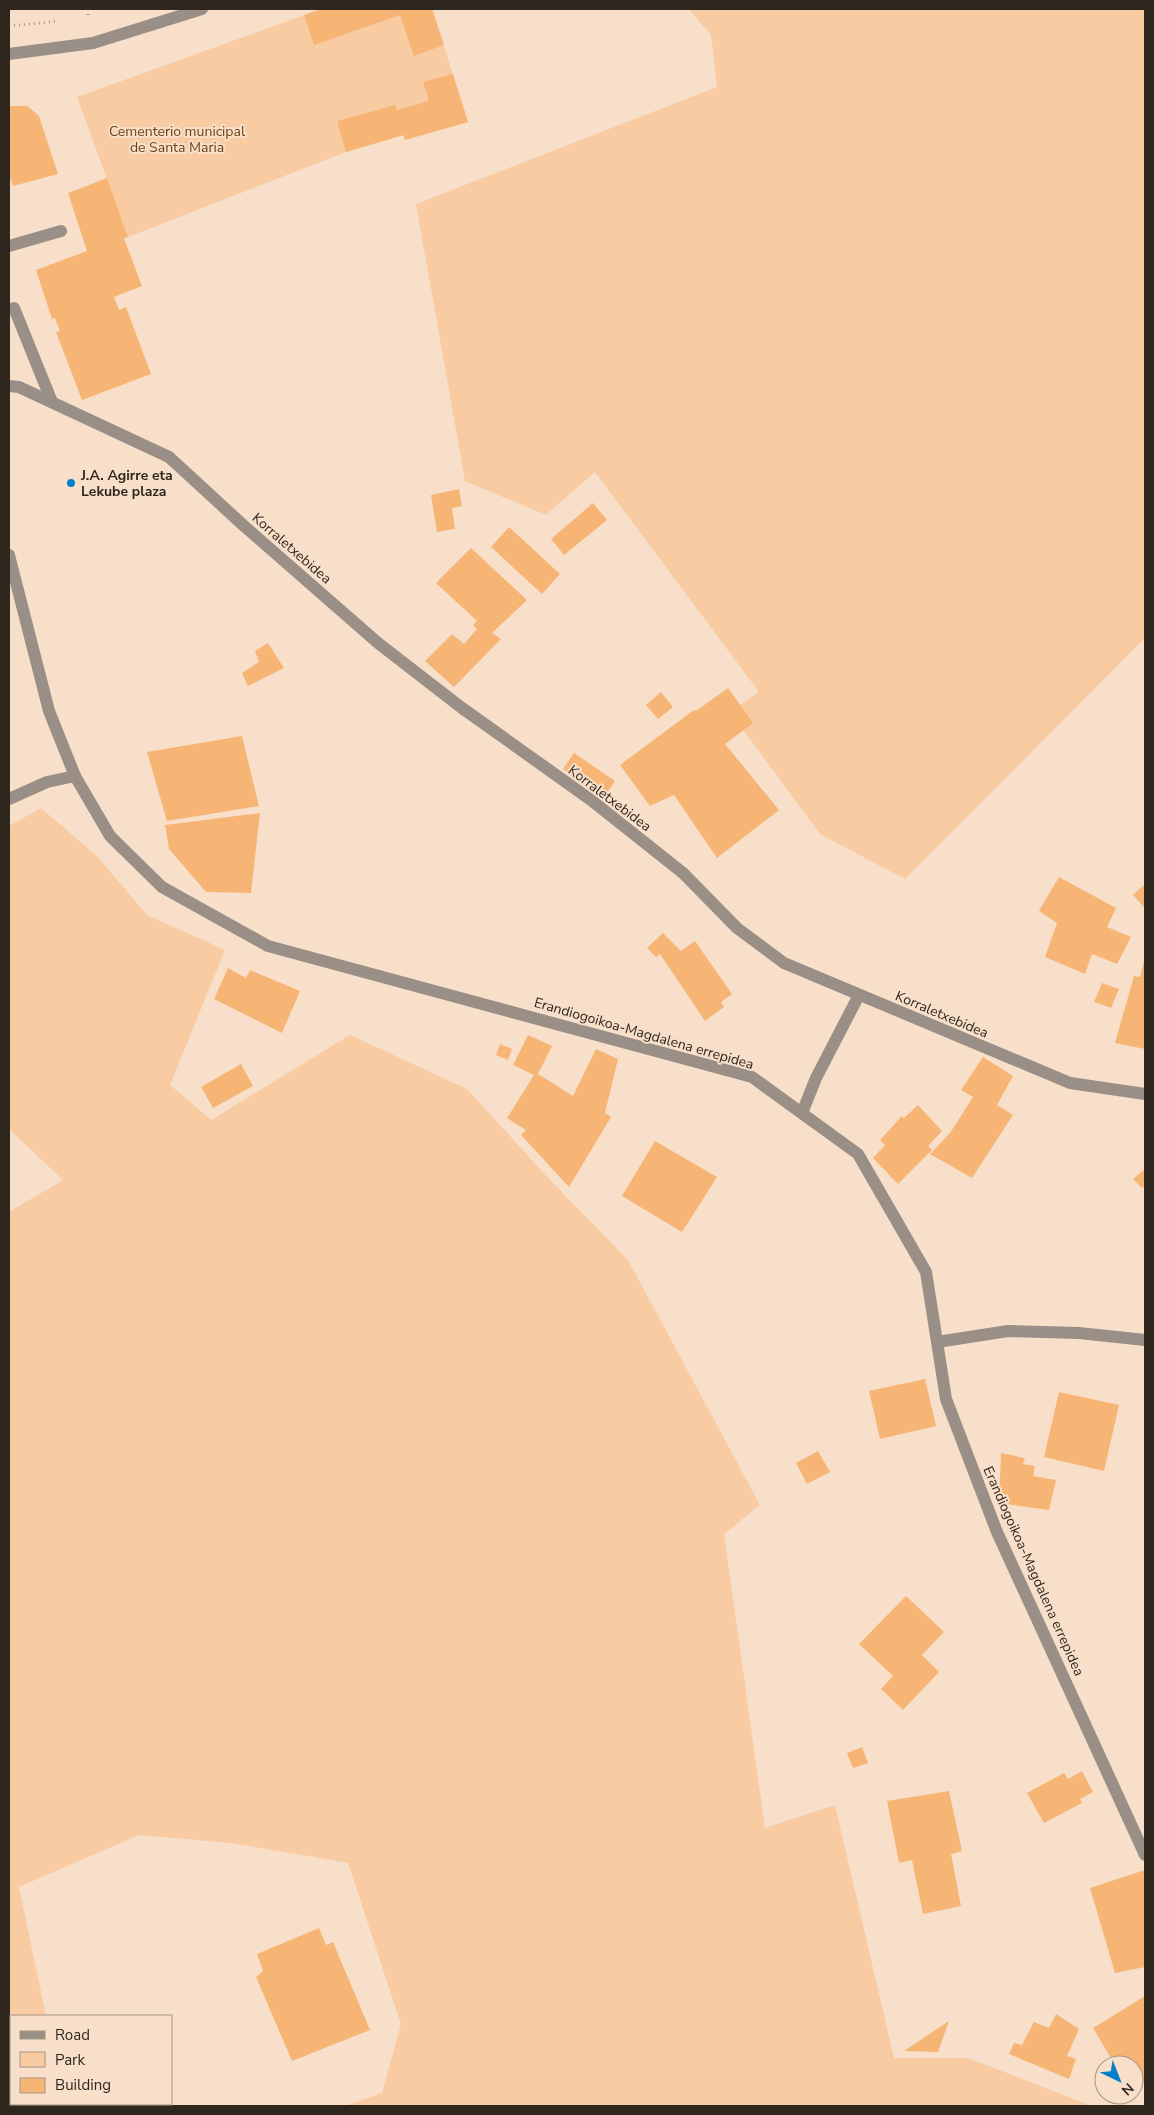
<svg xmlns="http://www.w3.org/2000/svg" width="1154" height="2115" viewBox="0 0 1154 2115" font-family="'Nunito Sans',sans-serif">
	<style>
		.green { fill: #f8cba2 }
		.building { fill: #f7b575 }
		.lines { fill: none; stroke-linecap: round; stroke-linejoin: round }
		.path { stroke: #a89786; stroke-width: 3; stroke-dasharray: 1 4; stroke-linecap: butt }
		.service { stroke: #998f86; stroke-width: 12 }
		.minor { stroke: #998f86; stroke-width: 12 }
		.poi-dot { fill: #017fc8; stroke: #f7dfca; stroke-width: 2 }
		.labels { text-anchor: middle; stroke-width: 4; stroke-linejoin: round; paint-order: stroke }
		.park-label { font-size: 14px; fill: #6e4413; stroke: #f7dfca }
		.poi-label { font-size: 14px; font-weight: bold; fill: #2f271e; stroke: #f7dfca; text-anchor: start }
		.street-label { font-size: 14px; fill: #2f271e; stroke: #f7dfca }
	</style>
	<rect width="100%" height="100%" fill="#f7dfca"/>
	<!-- green -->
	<g class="green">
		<path d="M321 9H432L468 122 405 140 403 135 346 152 128 237 77 97Z"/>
		<path d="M689 9H1145V638L905 879 820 834 730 712 759 692 595 472 546 515 465 481 416 204 717 87 711 35Z"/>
		<path d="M41 808 97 856 147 915 225 950 170 1085 211 1120 350 1035 467 1089 551 1181 628 1260 760 1505 724 1534 765 1828 835 1805 894 2058H968L1092 2106H345L382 2093 401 2024 348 1863 231 1843 139 1835 19 1887 46 2016H11V2104H65V2106H9V1212L63 1180 9 1129V826Z"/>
	</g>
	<!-- building -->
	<g class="building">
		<path d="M321 9H432L444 45 414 56 400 15 314 45 304 15Z"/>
		<path d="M453 74 468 122 405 140 404 135 346 152 337 121 395 105 397 110 429 101 423 82Z"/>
		<path d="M9 106H27L39 116 58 174 13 186 9 175Z"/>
		<path d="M107 178 128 237 124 238 142 286 114 297 119 310 126 307 151 374 82 400 56 332 60 331 55 318 52 319 36 270 87 251 68 193Z"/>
		<path d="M459 489 462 506 452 508 455 529 437 532 431 495Z"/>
		<path d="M593 503 607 520 564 555 551 539Z"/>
		<path d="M509 527 560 574 542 594 491 547Z"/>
		<path d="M471 548 527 600 492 633 501 639 454 687 425 661 452 634 464 644 477 629 473 625 477 621 436 583Z"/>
		<path d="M268 643 284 668 248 686 242 673 259 662 255 651Z"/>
		<path d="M728 688 753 723 725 744 779 810 717 858 674 795 650 806 620 765 694 710 696 711Z"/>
		<path d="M661 692 673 707 658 719 646 705Z"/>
		<path d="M242 736 259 806 167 821 147 752Z"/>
		<path d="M574 753 615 781 604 797 563 769Z"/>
		<path d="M260 813 251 893 206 892 169 849 165 825Z"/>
		<path d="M1059 877 1116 908 1107 927 1131 937 1117 964 1092 954 1085 974 1045 957 1057 923 1039 911Z"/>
		<path d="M1145 884V908L1133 895Z"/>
		<path d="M663 933 681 951 695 941 732 994 721 1002 724 1007 705 1021 660 954 656 957 647 948Z"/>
		<path d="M1145 957V1049L1115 1043 1134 976 1140 977Z"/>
		<path d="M228 968 246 978 250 970 300 991 282 1033 214 999Z"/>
		<path d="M1102 983 1119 989 1111 1008 1094 1002Z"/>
		<path d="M528 1035 552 1046 538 1074 573 1096 596 1049 618 1059 605 1113 611 1117 569 1187 521 1135 526 1130 507 1118 534 1075 513 1065Z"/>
		<path d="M500 1044 512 1049 508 1060 496 1055Z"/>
		<path d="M983 1057 1013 1076 997 1105 1013 1115 972 1178 930 1154 950 1133 973 1097 961 1090Z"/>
		<path d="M241 1064 253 1086 213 1108 201 1087Z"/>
		<path d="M918 1105 942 1131 928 1146 932 1150 898 1184 873 1158 885 1145 880 1140 902 1116 904 1118Z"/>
		<path d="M655 1141 717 1177 682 1232 622 1196Z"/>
		<path d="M1145 1169V1186L1142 1188 1133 1179Z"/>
		<path d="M925 1379 936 1426 880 1439 869 1391Z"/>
		<path d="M1059 1392 1119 1405 1104 1471 1044 1457Z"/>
		<path d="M818 1451 830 1472 807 1484 796 1463Z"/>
		<path d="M1001 1453 1025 1458 1023 1464 1035 1466 1033 1476 1056 1480 1049 1510 999 1503Z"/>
		<path d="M906 1596 944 1632 922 1655 939 1672 903 1710 881 1689 893 1676 859 1644Z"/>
		<path d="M862 1747 868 1763 853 1768 847 1753Z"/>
		<path d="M1082 1771 1093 1792 1080 1799 1082 1803 1044 1823 1027 1793 1064 1773 1068 1779Z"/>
		<path d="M949 1791 962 1851 951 1854 961 1906 923 1914 912 1860 899 1863 887 1801Z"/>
		<path d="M1145 1870V1967L1115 1973 1090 1888Z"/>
		<path d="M319 1928 326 1945 333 1942 370 2030 292 2061 256 1977 263 1971 257 1954Z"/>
		<path d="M1145 1996V2082L1134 2089V2065H1115L1093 2028Z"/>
		<path d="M1056 2014 1079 2029 1067 2056 1076 2059 1069 2079 1009 2054 1014 2043 1022 2045 1034 2022 1049 2028Z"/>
		<path d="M949 2021 938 2052 904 2051Z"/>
	</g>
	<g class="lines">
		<!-- path -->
		<g class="path">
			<path d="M88 9V19"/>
			<path d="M9 26 59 21"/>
		</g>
		<!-- service -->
		<g class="service">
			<path d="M9 246 61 231"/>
			<path d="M14 308 52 402"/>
			<path d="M937 1342 1008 1331 1079 1333 1145 1340"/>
		</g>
		<!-- minor -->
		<g class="minor">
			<path d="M9 54 93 43 202 9"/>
			<path d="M9 386 19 387 169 457 243 525 378 643 462 708 591 800 683 873 737 928 784 963 1070 1083 1145 1094"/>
			<path d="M9 555 49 711 75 776 110 836 162 887 268 946 752 1077 858 1154 926 1272 946 1399 997 1532 1145 1855"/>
			<path d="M9 799 47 782 75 776"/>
			<path d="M802 1113 816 1078 859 995"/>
		</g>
	</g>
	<!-- markers -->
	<circle class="poi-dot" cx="71" cy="483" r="5"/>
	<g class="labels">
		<!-- park labels -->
		<g class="park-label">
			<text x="177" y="136">Cementerio municipal<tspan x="177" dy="16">de Santa Maria</tspan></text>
		</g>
		<!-- poi labels -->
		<g class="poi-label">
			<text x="81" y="480">J.A. Agirre eta<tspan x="81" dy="16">Lekube plaza</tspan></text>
		</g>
		<!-- street labels -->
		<g class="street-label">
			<text transform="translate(292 548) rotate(41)" y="5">Korraletxebidea</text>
			<text transform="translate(610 798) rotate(37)" y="5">Korraletxebidea</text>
			<text transform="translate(942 1014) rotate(23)" y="5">Korraletxebidea</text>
			<text transform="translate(644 1033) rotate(16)" y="5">Erandiogoikoa-Magdalena errepidea</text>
			<text transform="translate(1034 1571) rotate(66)" y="5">Erandiogoikoa-Magdalena errepidea</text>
		</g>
	</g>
	<!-- border -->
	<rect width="1154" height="2115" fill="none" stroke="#2f271e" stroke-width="20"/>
	<!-- legend -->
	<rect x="10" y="2015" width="162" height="90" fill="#f7dfca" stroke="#a79585"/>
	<rect x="20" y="2031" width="25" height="8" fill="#998f86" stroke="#a79585"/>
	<text x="55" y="2040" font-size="15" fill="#2f271e">Road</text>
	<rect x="20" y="2052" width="25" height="15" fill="#f8cba2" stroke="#a79585"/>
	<text x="55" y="2065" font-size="15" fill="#2f271e">Park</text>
	<rect x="20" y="2078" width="25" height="15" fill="#f7b575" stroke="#a79585"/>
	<text x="55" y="2090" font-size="15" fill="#2f271e">Building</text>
	<!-- north arrow -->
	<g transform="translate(1119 2080) rotate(137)"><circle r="24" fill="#f7dfca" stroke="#a79585"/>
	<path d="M0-4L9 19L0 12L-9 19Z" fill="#017fc8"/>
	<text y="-8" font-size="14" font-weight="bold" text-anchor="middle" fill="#2f271e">N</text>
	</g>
</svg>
